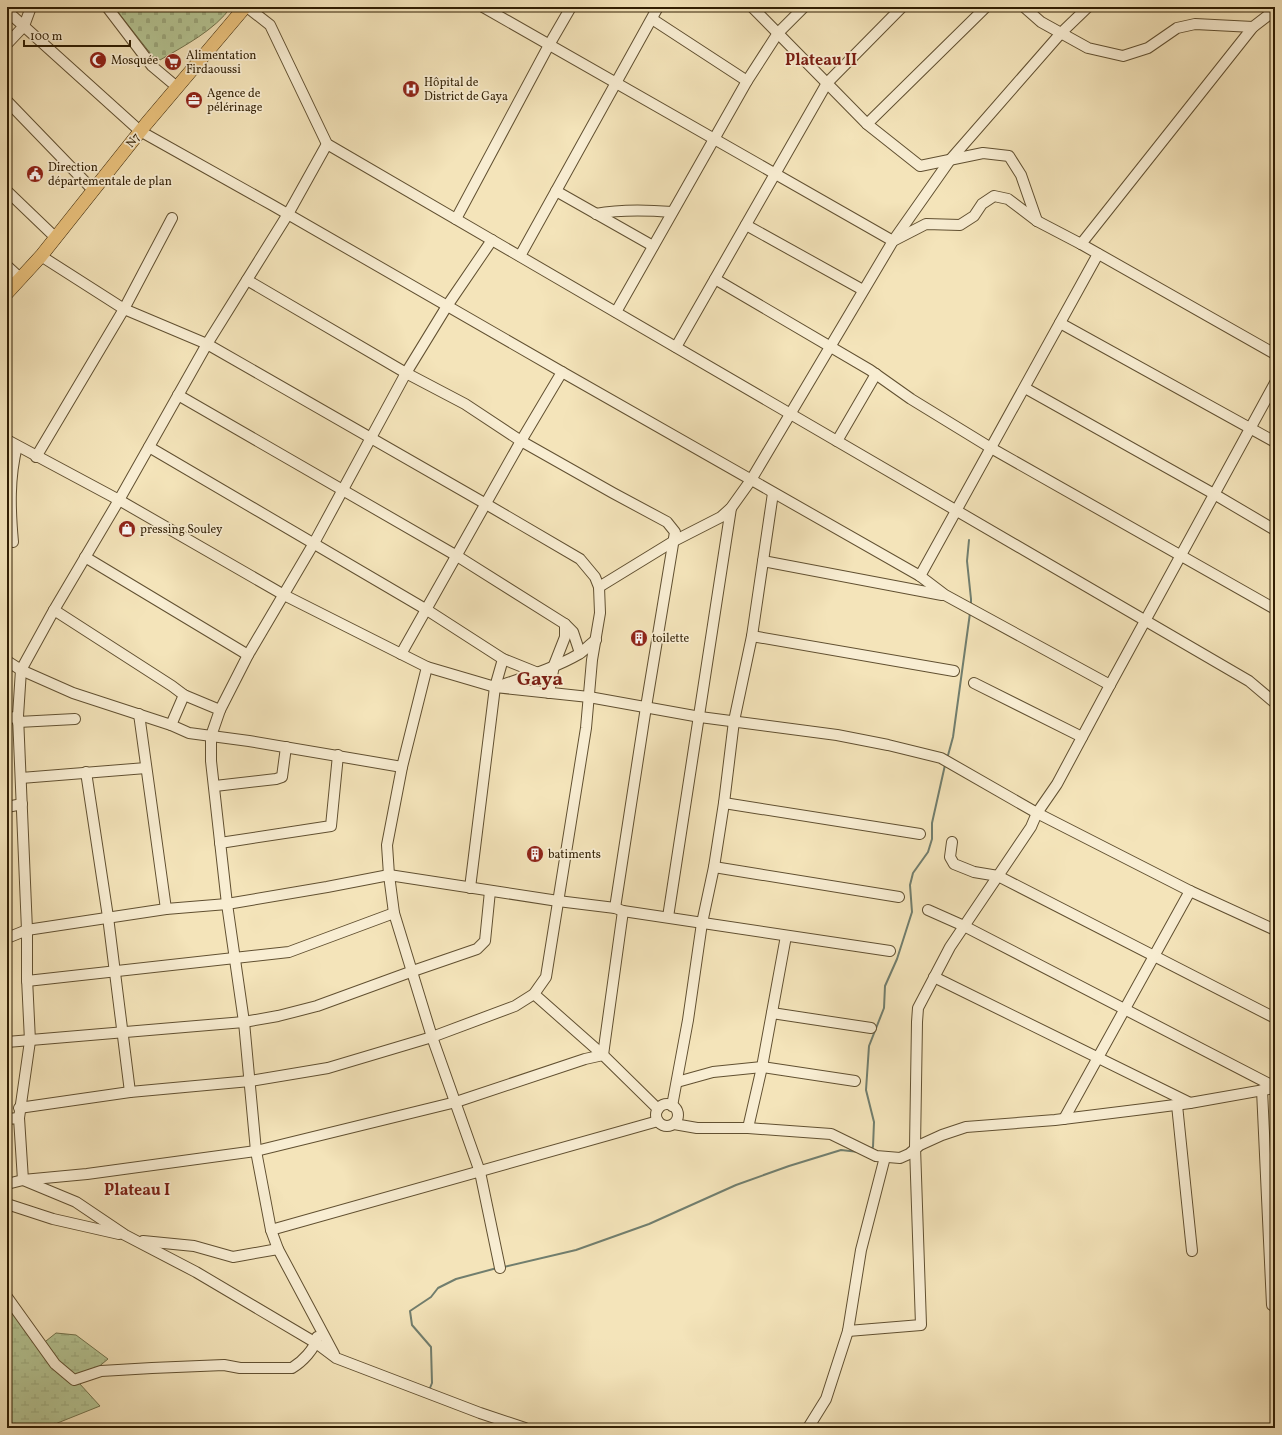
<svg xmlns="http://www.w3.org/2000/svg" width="1282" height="1435" viewBox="0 0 1282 1435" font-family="Vollkorn,serif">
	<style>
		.wetland { fill: url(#wetland-marsh); stroke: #72724c }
		.cemetery { fill: url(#cemetery-stones); stroke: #72724c }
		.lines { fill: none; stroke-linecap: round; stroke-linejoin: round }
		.stream { stroke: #717e6e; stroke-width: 2 }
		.minor-casing { stroke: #615031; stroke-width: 12 }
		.major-casing { stroke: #301e03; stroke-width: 14 }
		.minor { stroke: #f8edd2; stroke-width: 10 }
		.major { stroke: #eac27d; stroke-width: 13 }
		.labels { text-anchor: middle; stroke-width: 3.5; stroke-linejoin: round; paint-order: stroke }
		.poi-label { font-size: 12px; fill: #301e03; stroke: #f8edd2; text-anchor: start }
		.street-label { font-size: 12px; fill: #301e03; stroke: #f8edd2 }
		.district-label { font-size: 16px; font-weight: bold; fill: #7a1f14; stroke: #f8edd2 }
		.town-label { font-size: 20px; font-weight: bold; fill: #7a1f14; stroke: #f8edd2 }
	</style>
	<defs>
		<pattern id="wetland-marsh" width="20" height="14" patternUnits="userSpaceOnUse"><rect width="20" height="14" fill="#b5c594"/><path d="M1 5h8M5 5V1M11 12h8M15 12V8" fill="none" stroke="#9ca97e"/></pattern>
		<pattern id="cemetery-stones" width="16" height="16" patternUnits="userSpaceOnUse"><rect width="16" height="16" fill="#b5c594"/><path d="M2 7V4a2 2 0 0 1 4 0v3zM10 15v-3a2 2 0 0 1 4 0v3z" fill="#9ca97e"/></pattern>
	</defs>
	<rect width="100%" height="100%" fill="#f4e4ba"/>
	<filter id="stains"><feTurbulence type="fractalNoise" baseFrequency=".005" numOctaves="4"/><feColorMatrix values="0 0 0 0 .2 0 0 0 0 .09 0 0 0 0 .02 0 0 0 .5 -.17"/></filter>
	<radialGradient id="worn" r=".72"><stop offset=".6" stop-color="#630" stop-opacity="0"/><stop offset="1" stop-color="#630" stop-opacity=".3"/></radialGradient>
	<!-- wetland -->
	<path class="wetland" d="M14 1303 41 1345 56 1333 76 1335 108 1359 79 1383 100 1406 45 1428H7V1352L9 1351 7 1348V1307Z"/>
	<!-- cemetery -->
	<path class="cemetery" d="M114 7H231C215 30 184 46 160 60L156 56 154 58Z"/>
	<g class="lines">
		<!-- stream -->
		<g class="stream">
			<path d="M969 540 967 561 971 599V605"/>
			<path d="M947 759 953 737 970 613"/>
			<path d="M870 1149 873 1147 874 1122 866 1090 869 1046 884 1008 885 986 897 959 912 912 910 885 913 873 928 852 932 839V823L945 765"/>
			<path d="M504 1267 576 1250 649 1224 736 1185 789 1166 841 1150 859 1152"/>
			<path d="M430 1388 432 1383 431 1347 412 1325 410 1311 431 1297 438 1288 456 1279 497 1268"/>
		</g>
		<!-- minor casing -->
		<g class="minor-casing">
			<g id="minor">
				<path d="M107 7 152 66 177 87"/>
				<path d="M247 7 270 25 327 144 1249 681 1275 703"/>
				<path d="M483 7 893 241 950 160 1061 33 1088 7"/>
				<path d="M752 7 867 124 920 166 983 153 1009 156 1021 175 1037 221"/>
				<path d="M1024 7 1041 22 1088 48 1123 56 1148 48 1177 28 1195 24 1253 27"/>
				<path d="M7 11 140 131 272 205 562 372 920 576 945 595 1110 685"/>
				<path d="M652 19 747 81"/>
				<path d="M7 44 24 26 31 7"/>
				<path d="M7 101 93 190"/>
				<path d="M867 124 986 7"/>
				<path d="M327 144 288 214 207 344 119 500 54 610 21 670 18 716 27 930V978L30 1041 19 1118 23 1180 76 1202 125 1235 196 1272 316 1343 336 1358 480 1413 525 1428"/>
				<path d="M7 191 56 238"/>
				<path d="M556 191 653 246"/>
				<path d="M596 214C621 209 647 210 672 212"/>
				<path d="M456 219 549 45 571 7"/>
				<path d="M746 225 863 290"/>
				<path d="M1081 244 1253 27 1275 10"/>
				<path d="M520 256 658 7"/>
				<path d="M7 266 20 278"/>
				<path d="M715 279 870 370 911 399 991 448 1275 609"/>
				<path d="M247 280 406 373 465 404 521 441 613 493 667 522 675 532 646 707 615 908"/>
				<path d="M616 312 747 81 778 33 804 7"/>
				<path d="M1060 323 1275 442"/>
				<path d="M676 347 827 83 902 7"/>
				<path d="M1025 388 1214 494 1275 530"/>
				<path d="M178 395 457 556 565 624 573 632 580 653"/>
				<path d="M7 440 119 500 284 595 427 667 495 687 589 697 700 717 837 735 888 745 941 758 1037 813 1190 891 1275 930"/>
				<path d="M837 441 876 374"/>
				<path d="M149 447 427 610 503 659 538 673"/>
				<path d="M36 457 124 309 172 218"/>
				<path d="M13 542C10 509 9 478 17 446"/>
				<path d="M85 557 248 655"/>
				<path d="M763 561 942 595"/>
				<path d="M920 576 1098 254"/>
				<path d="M599 587 674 541 721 517 731 508 751 480 893 241 926 224 960 225 974 216 982 204 994 196 1008 199 1037 221 1081 244 1275 354"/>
				<path d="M54 610 172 686 184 695 220 710 211 736V761L227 904 244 1022 256 1151 271 1230 278 1249 334 1354"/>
				<path d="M752 636 954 671"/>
				<path d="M401 654 521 441 562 372"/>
				<path d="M7 661 21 670 73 693 171 725 189 733 249 741 402 767"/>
				<path d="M427 667 402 767 387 845 389 875 394 913 432 1037 480 1172 500 1268"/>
				<path d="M974 683 1082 737"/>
				<path d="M499 686C525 677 555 668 579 654 585 650 590 644 596 640"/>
				<path d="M549 693 554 665 565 637V624"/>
				<path d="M220 710 248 655 314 543 406 373 447 306 492 240"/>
				<path d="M139 714 166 909"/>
				<path d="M7 719 18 716"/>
				<path d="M18 722 75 719"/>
				<path d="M171 725 184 695"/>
				<path d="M86 772 108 917 130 1092"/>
				<path d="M21 778 146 768"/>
				<path d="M215 786 276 779 282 777 286 747"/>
				<path d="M724 803 920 834"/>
				<path d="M7 807 22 804"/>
				<path d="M952 842 950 857 954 864 974 872 998 876 1275 1018"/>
				<path d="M220 843 331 826 338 755"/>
				<path d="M714 867 899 897"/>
				<path d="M470 888 495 687 503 659"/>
				<path d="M928 910 964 926 1275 1087"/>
				<path d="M668 917 731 508"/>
				<path d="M7 938 27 930 166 909 227 904 327 887 389 875 558 901 615 908 623 911 890 951"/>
				<path d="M934 977 1190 1103"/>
				<path d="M27 981 289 952 394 913"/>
				<path d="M534 994 603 1055 658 1109"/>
				<path d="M772 1013 871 1028"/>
				<path d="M7 1042 244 1022 278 1016 317 1006 413 971 477 949 485 941 490 891"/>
				<path d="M677 1082 713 1072 762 1067 855 1081"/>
				<path d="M1262 1090 1272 1305"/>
				<circle cx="667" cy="1115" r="11"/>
				<path d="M1177 1105 1192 1251"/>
				<path d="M672 1106 688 1020 702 923 714 867 724 803 734 721 752 636 773 493"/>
				<path d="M19 1108 130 1092 250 1081 328 1068 432 1037 515 1006 534 994 546 977 586 728 592 660 600 613 599 587 595 577 580 559 486 504 207 344 124 309 41 256"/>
				<path d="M7 1119 19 1118"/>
				<path d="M1064 1119 1190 891"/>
				<path d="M674 1124 697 1128H748L831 1134 876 1156 900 1158 909 1154 920 1145 942 1135 966 1127 1055 1120 1144 1109 1190 1103 1275 1088"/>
				<path d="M748 1128 762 1067 786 936"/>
				<path d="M7 1184 23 1180 87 1174 256 1151 456 1102 585 1059 603 1055 623 911"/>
				<path d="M7 1204 53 1219 119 1234"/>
				<path d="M271 1230 658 1121"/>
				<path d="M143 1241 194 1246 233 1257 278 1249"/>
				<path d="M7 1297 55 1364 74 1380 101 1371 152 1368 224 1365 240 1368H292C302 1362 315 1349 317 1337"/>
				<path d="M848 1331 921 1325 915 1147 917 1022 918 1008 950 947 1031 827 1037 813 1057 784 1110 685 1275 383"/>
				<path d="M808 1428 826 1399 848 1331 861 1250 885 1157"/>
			</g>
		</g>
		<!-- major casing -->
		<g class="major-casing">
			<path id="major" d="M7 293 41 256 146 124 245 7"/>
		</g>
		<!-- minor -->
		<use href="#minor" class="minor"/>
		<!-- major -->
		<use href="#major" class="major"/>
	</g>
	<!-- icons -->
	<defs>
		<g id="mosque-disc" transform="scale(0.9)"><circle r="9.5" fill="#8f2418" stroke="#f8edd2"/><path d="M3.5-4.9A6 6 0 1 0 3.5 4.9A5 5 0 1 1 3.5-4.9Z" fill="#fff"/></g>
		<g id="supermarket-disc" transform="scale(0.9)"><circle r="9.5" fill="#8f2418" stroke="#f8edd2"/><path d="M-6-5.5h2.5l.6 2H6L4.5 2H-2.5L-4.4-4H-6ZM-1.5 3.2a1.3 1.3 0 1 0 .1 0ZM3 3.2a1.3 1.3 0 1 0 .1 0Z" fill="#fff"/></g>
		<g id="hospital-disc" transform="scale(0.9)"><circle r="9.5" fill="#8f2418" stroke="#f8edd2"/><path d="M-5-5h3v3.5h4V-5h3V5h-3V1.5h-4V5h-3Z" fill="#fff"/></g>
		<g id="office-disc" transform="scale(0.9)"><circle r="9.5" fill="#8f2418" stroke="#f8edd2"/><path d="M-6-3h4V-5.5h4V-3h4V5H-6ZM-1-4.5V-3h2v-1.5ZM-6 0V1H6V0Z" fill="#fff"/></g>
		<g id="civic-disc" transform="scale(0.9)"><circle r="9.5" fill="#8f2418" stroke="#f8edd2"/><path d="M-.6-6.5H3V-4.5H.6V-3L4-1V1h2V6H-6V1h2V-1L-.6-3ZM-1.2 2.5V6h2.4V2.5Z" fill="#fff"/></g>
		<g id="shop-disc" transform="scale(0.9)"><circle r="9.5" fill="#8f2418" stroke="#f8edd2"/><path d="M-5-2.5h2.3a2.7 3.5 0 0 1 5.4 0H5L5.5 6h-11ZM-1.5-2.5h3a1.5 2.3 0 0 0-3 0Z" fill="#fff"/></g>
		<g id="building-disc" transform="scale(0.9)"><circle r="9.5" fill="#8f2418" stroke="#f8edd2"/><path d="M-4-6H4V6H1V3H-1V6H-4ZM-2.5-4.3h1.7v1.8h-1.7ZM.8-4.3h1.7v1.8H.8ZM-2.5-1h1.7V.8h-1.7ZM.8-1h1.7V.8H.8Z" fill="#fff"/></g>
	</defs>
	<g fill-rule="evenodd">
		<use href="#mosque-disc" x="98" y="60"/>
		<use href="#supermarket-disc" x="173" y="62"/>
		<use href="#hospital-disc" x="411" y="89"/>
		<use href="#office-disc" x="194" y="100"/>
		<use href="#civic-disc" x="35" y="174"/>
		<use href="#shop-disc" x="127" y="529"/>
		<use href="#building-disc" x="639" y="638"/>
		<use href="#building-disc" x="535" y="854"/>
	</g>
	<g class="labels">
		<!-- poi labels -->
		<g class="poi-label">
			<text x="186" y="59">Alimentation<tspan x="186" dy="14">Firdaoussi</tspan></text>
			<text x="111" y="64">Mosquée</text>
			<text x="424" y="86">Hôpital de<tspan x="424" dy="14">District de Gaya</tspan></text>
			<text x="207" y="97">Agence de<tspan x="207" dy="14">pélérinage</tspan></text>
			<text x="48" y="171">Direction<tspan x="48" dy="14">départementale de plan</tspan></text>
			<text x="140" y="533">pressing Souley</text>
			<text x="652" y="642">toilette</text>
			<text x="548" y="858">batiments</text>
		</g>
		<!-- street labels -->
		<g class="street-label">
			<text transform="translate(133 140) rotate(-52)" y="4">N7</text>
		</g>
		<!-- district labels -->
		<g class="district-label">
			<text x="821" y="65">Plateau II</text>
			<text x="137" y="1195">Plateau I</text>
		</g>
		<!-- town labels -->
		<g class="town-label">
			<text x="540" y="685">Gaya</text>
		</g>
	</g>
	<!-- margin -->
	<rect width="1282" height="1435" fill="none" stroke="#f4e4ba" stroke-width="24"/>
	<rect x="8" y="8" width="1266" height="1419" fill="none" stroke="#301e03" stroke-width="2"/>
	<rect x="12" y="12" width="1258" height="1411" fill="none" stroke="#301e03"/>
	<!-- scale -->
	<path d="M24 40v6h106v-6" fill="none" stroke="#301e03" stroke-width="2"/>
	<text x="30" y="40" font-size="12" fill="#301e03" stroke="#f8edd2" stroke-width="3" paint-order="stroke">100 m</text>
	<rect width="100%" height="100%" filter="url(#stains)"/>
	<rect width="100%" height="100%" fill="url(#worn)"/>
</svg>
